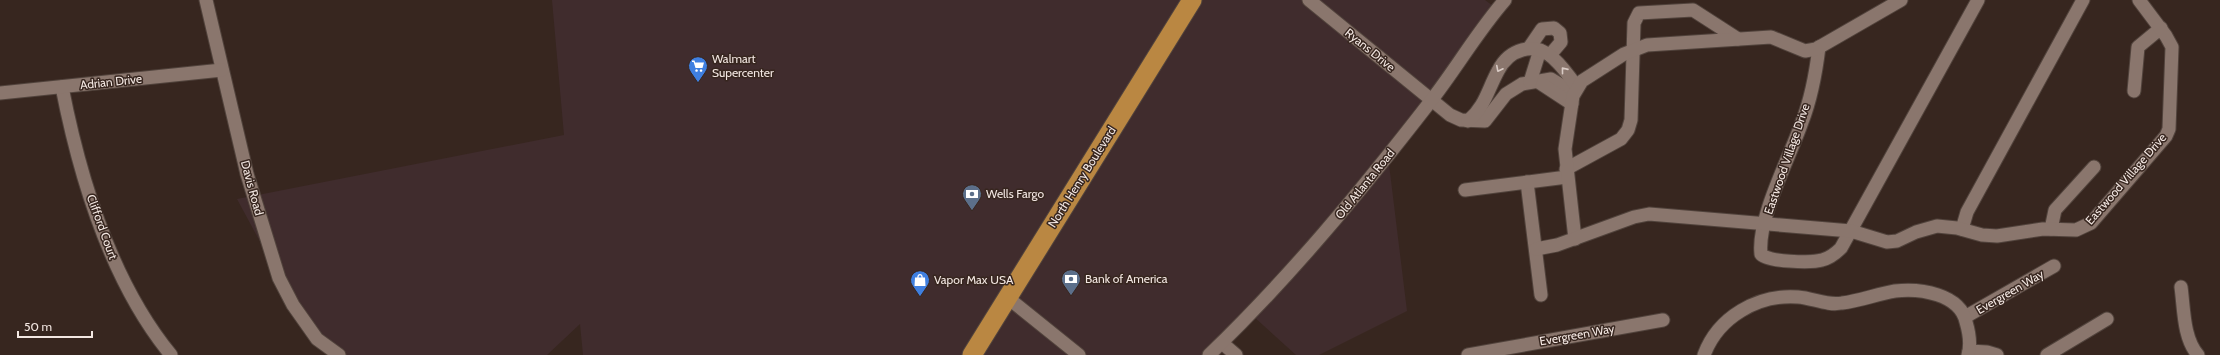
<svg xmlns="http://www.w3.org/2000/svg" width="2220" height="355" viewBox="0 0 2220 355" font-family="Cabin,sans-serif">
	<style>
		.commercial { fill: #402c2d }
		.lines { fill: none; stroke-linecap: round; stroke-linejoin: round }
		.minor-casing { stroke: #51433c; stroke-width: 15 }
		.highway-casing { stroke: #51433c; stroke-width: 21 }
		.minor { stroke: #8a766d; stroke-width: 13 }
		.highway { stroke: #ba8742; stroke-width: 19 }
		.oneway { stroke: #d9cbc5 }
		.labels { text-anchor: middle; stroke-width: 3; stroke-linejoin: round; paint-order: stroke }
		.street-label { font-size: 12px; fill: #f3e7e2; stroke: #37261f }
		.poi-label { font-size: 12px; fill: #f3e7e2; stroke: #37261f; text-anchor: start }
	</style>
	<rect width="100%" height="100%" fill="#37261f"/>
	<!-- commercial -->
	<path class="commercial" d="M552 0H1485L1493 6 1388 156 1407 311 1319 355H1296L1253 316 1211 355H583L580 324 547 355H341L301 318 237 199 564 135Z"/>
	<g class="lines">
		<!-- minor casing -->
		<g class="minor-casing">
			<g id="minor">
				<path d="M206 0 247 174 279 278 293 305 317 339 339 355"/>
				<path d="M1309 0 1450 115 1461 120 1485 121 1506 94 1522 84 1551 79 1574 93"/>
				<path d="M1819 47C1816 72 1811 99 1802 122 1790 157 1757 218 1761 254 1766 262 1812 263 1822 260 1830 258 1836 253 1841 248L1978 0"/>
				<path d="M1529 48 1542 29 1554 28 1560 33 1561 42 1550 55"/>
				<path d="M1537 81 1572 104"/>
				<path d="M1530 82 1540 50"/>
				<path d="M62 87C80 179 111 282 171 355"/>
				<path d="M2134 91 2138 47 2161 28"/>
				<path d="M0 93 222 70"/>
				<path d="M1468 121C1485 107 1488 89 1498 71 1509 49 1534 41 1553 58 1562 66 1570 77 1577 87"/>
				<path d="M1566 169 1621 139 1628 130 1631 120 1634 23 1639 13 1693 10 1738 39"/>
				<path d="M1527 182 1541 295"/>
				<path d="M1465 190 1567 177"/>
				<path d="M1962 229 1967 212 2083 0"/>
				<path d="M2051 229 2055 210 2094 167"/>
				<path d="M1575 239 1565 149 1573 96 1582 81 1624 54 1647 45 1771 37 1805 51 1816 49 1901 0"/>
				<path d="M1536 249 1557 245 1634 217 1649 214 1851 231 1887 242 1897 241 1916 232 1937 226 1957 228 1982 235 1997 236 2043 229 2076 230 2091 223 2166 136 2169 129 2172 47 2166 36 2139 0"/>
				<path d="M2181 287C2184 308 2183 338 2198 355"/>
				<path d="M1008 298 1079 355"/>
				<path d="M1965 317 2054 266"/>
				<path d="M1222 343 1236 355"/>
				<path d="M1969 351 1987 352 1997 355"/>
				<path d="M1209 355C1290 277 1361 191 1430 102 1456 69 1477 32 1505 0"/>
				<path d="M1468 355 1663 320"/>
				<path d="M1704 355C1718 317 1758 294 1798 297 1813 298 1827 306 1842 303 1860 301 1877 294 1895 291 1920 288 1960 294 1966 322 1969 332 1971 345 1968 355"/>
				<path d="M2047 355 2107 319"/>
			</g>
		</g>
		<!-- highway casing -->
		<g class="highway-casing">
			<path id="highway" d="M972 355 1192 0"/>
		</g>
		<!-- minor -->
		<use href="#minor" class="minor"/>
		<!-- highway -->
		<use href="#highway" class="highway"/>
	</g>
	<!-- one-way arrows -->
	<defs><path id="oneway-chevron" d="M-2-3.5L2.5 0L-2 3.5" fill="none" stroke-width="1.6" stroke-linecap="round" stroke-linejoin="round"/></defs>
	<g class="oneway">
		<use href="#oneway-chevron" transform="translate(1499 69) rotate(117)"/>
		<use href="#oneway-chevron" transform="translate(1564 70) rotate(-129)"/>
	</g>
	<!-- icons -->
	<defs>
		<g id="supermarket-pin" transform="scale(1)"><path d="M0 17L-7.5 6A9.5 9.5 0 1 1 7.5 6Z" fill="#3f7fe0" stroke="#37261f"/><path d="M-6-5.5h2.5l.6 2H6L4.5 2H-2.5L-4.4-4H-6ZM-1.5 3.2a1.3 1.3 0 1 0 .1 0ZM3 3.2a1.3 1.3 0 1 0 .1 0Z" fill="#fff"/></g>
		<g id="bank-pin" transform="scale(1)"><path d="M0 17L-7.5 6A9.5 9.5 0 1 1 7.5 6Z" fill="#5c6f8a" stroke="#37261f"/><path d="M-6-4H6V4H-6ZM0-2.3a2.3 2.3 0 1 0 0 4.6a2.3 2.3 0 1 0 0-4.6Z" fill="#fff"/></g>
		<g id="shop-pin" transform="scale(1)"><path d="M0 17L-7.5 6A9.5 9.5 0 1 1 7.5 6Z" fill="#3f7fe0" stroke="#37261f"/><path d="M-5-2.5h2.3a2.7 3.5 0 0 1 5.4 0H5L5.5 6h-11ZM-1.5-2.5h3a1.5 2.3 0 0 0-3 0Z" fill="#fff"/></g>
	</defs>
	<g fill-rule="evenodd">
		<use href="#supermarket-pin" x="698" y="66"/>
		<use href="#bank-pin" x="972" y="194"/>
		<use href="#bank-pin" x="1071" y="279"/>
		<use href="#shop-pin" x="920" y="280"/>
	</g>
	<g class="labels">
		<!-- street labels -->
		<g class="street-label">
			<text transform="translate(1370 50) rotate(39)" y="4">Ryans Drive</text>
			<text transform="translate(111 82) rotate(-6)" y="4">Adrian Drive</text>
			<text transform="translate(1787 159) rotate(-71)" y="4">Eastwood Village Drive</text>
			<text transform="translate(1082 177) rotate(-58)" y="4">North Henry Boulevard</text>
			<text transform="translate(2126 179) rotate(-49)" y="4">Eastwood Village Drive</text>
			<text transform="translate(1365 184) rotate(-51)" y="4">Old Atlanta Road</text>
			<text transform="translate(252 188) rotate(75)" y="4">Davis Road</text>
			<text transform="translate(102 227) rotate(70)" y="4">Clifford Court</text>
			<text transform="translate(2010 292) rotate(-30)" y="4">Evergreen Way</text>
			<text transform="translate(1577 335) rotate(-10)" y="4">Evergreen Way</text>
		</g>
		<!-- poi labels -->
		<g class="poi-label">
			<text x="712" y="63">Walmart<tspan x="712" dy="14">Supercenter</tspan></text>
			<text x="986" y="198">Wells Fargo</text>
			<text x="1085" y="283">Bank of America</text>
			<text x="934" y="284">Vapor Max USA</text>
		</g>
	</g>
	<!-- scale -->
	<path d="M18 331v6h74v-6" fill="none" stroke="#f3e7e2" stroke-width="2"/>
	<text x="24" y="331" font-size="12" fill="#f3e7e2" stroke="#37261f" stroke-width="3" paint-order="stroke">50 m</text>
</svg>
